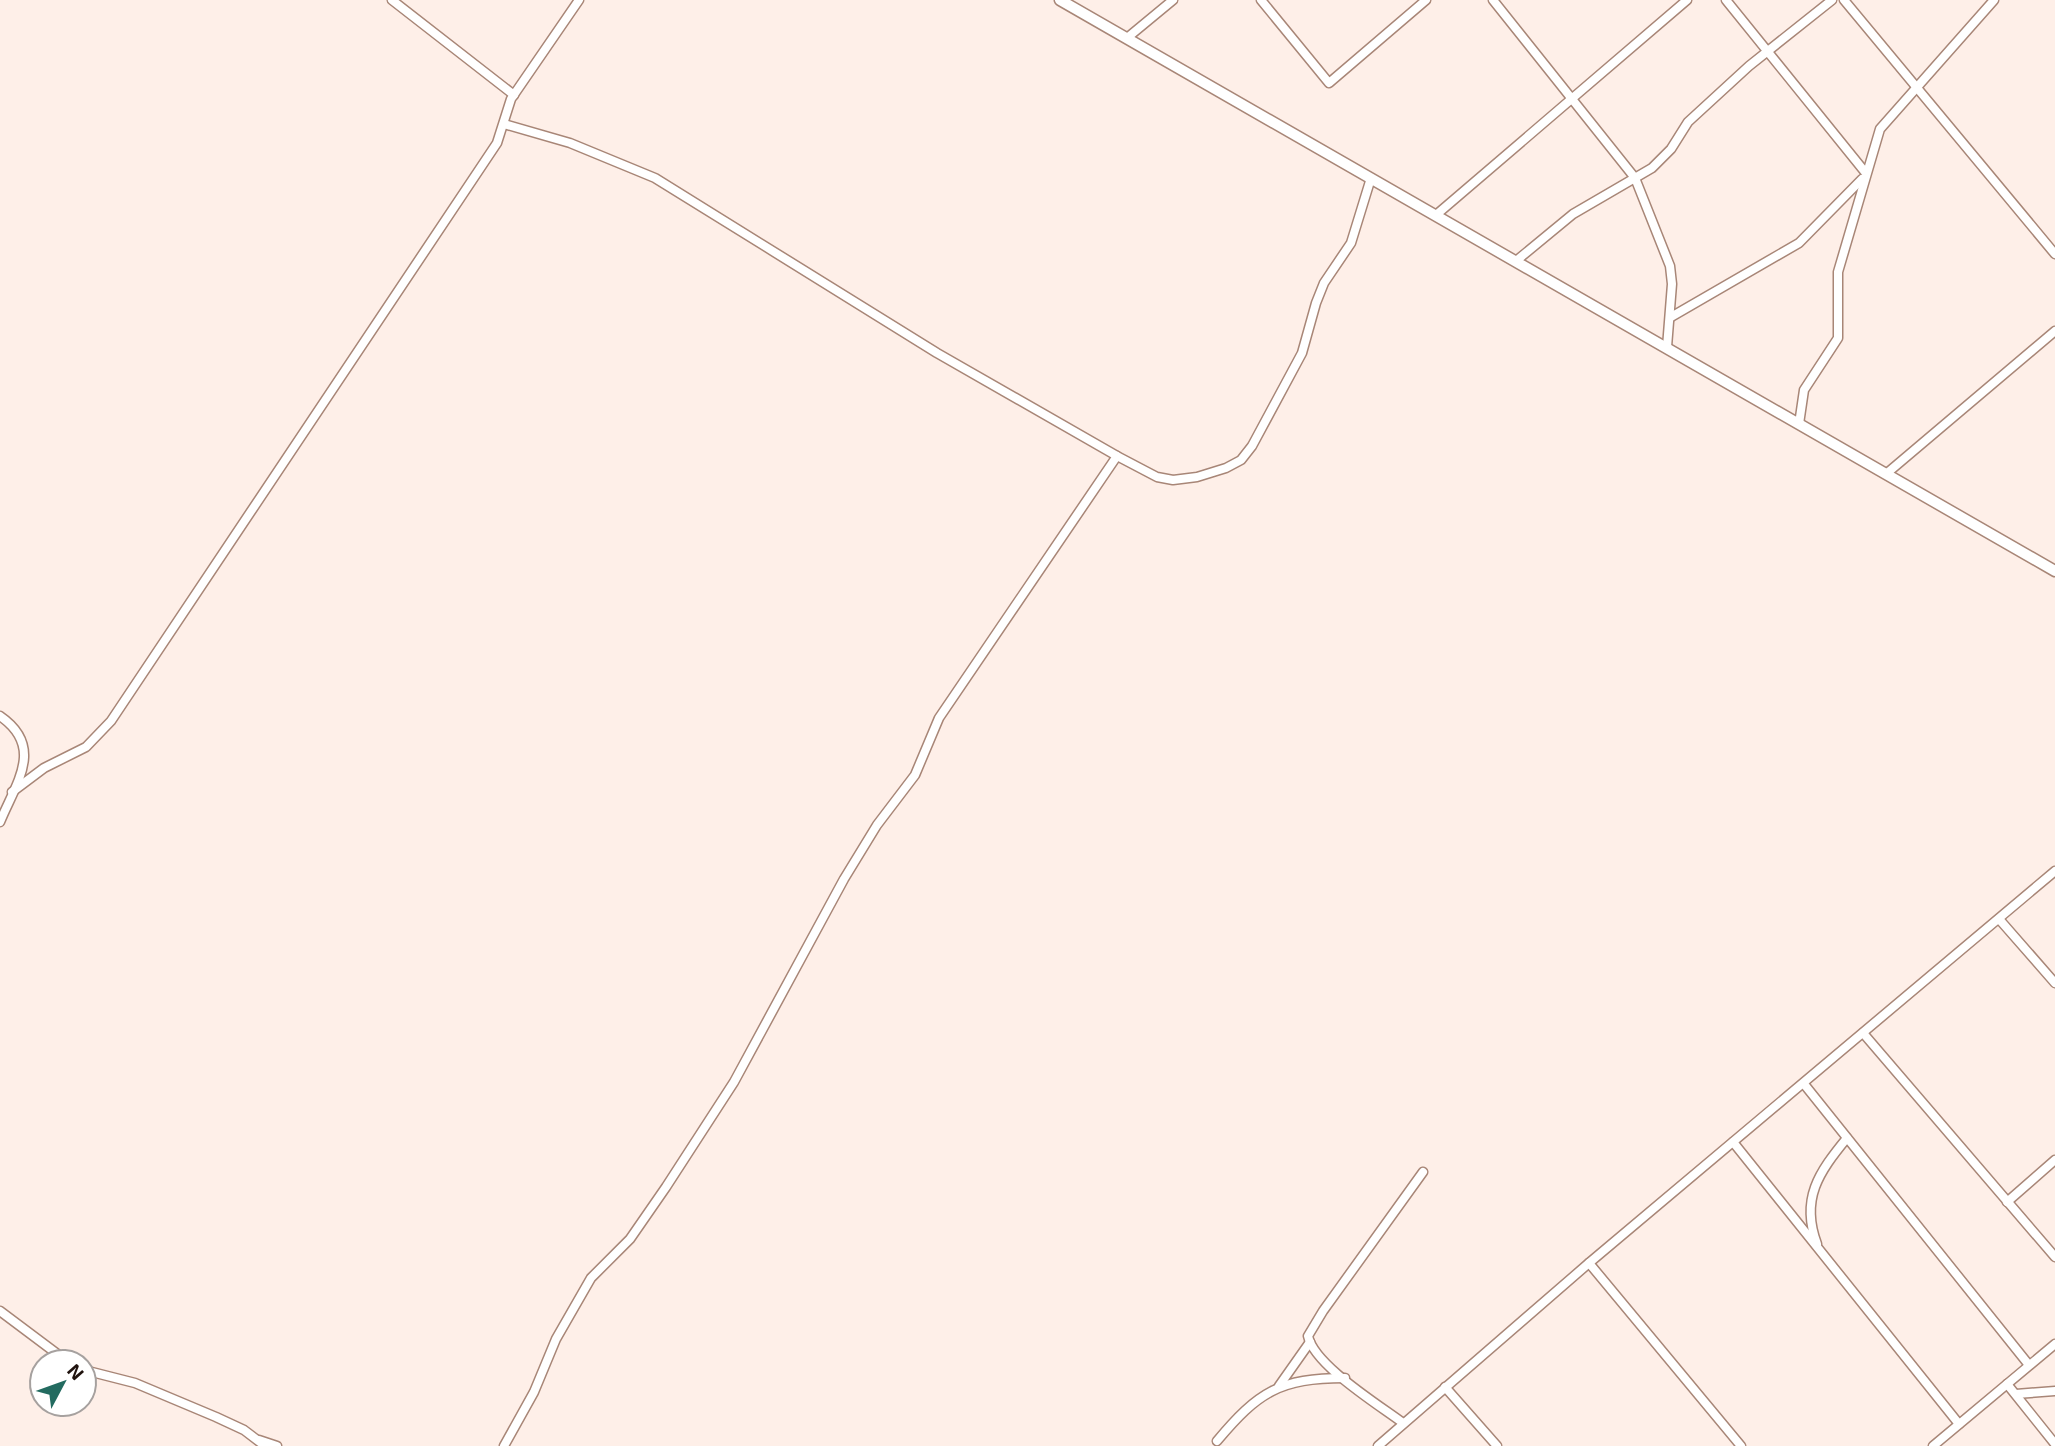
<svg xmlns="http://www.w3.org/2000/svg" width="2055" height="1446" viewBox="0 0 2055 1446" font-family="'Exo 2',sans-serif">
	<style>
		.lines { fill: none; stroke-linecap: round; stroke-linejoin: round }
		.minor-casing { stroke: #a88677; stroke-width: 11 }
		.tertiary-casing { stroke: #a88677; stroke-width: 13 }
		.minor { stroke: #fff; stroke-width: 8 }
		.tertiary { stroke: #fff; stroke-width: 10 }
	</style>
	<rect width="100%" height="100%" fill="#feefe8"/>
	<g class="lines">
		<!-- minor casing -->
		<g class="minor-casing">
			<g id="minor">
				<path d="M392 0 514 95"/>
				<path d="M1261 0 1329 83 1426 0"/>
				<path d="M1493 0 1635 178 1670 266 1672 284 1667 347"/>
				<path d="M1726 0 1865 172"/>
				<path d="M1844 0 2055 254"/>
				<path d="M1127 38 1173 0"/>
				<path d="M504 124 570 143 655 178 937 353 1117 456 1157 477 1173 480 1197 477 1226 468 1241 460 1252 446 1302 353 1316 303 1324 283 1351 243 1371 178"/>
				<path d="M1436 215 1687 0"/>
				<path d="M1516 261 1573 214 1652 168 1671 149 1688 122 1749 66 1832 0"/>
				<path d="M1671 317 1799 243 1862 179"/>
				<path d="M1799 424 1804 390 1838 338V272L1880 129 1994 0"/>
				<path d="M1886 474 2055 331"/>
				<path d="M0 716C45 747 16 783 0 822"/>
				<path d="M12 792 44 768 86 747 111 721 497 143 511 99 579 0"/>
				<path d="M1999 919 2055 983"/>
				<path d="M1863 1033 2055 1257"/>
				<path d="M1804 1084 2029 1365"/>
				<path d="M1733 1142 1959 1424"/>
				<path d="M2007 1202 2055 1160"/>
				<path d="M1817 1244C1800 1199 1819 1172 1847 1138"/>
				<path d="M1589 1263 1741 1446"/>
				<path d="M0 1311 68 1362"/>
				<path d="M84 1370 135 1383 216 1417 244 1430 265 1446"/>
				<path d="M2007 1384 2055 1444"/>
				<path d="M1279 1386 1310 1342"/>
				<path d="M1445 1387 1497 1446"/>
				<path d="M2016 1394 2055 1391"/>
				<path d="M1403 1423C1379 1405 1314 1365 1308 1336L1323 1311 1423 1172"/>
				<path d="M259 1440 277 1446"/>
				<path d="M1217 1441C1258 1392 1280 1378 1345 1378"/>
				<path d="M504 1446 534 1392 556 1339 591 1278 630 1239 666 1187 734 1082 844 879 877 825 915 775 939 718 1117 456"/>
				<path d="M1378 1446 1589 1263 2055 871"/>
				<path d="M1933 1446 2055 1344"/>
			</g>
		</g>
		<!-- tertiary casing -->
		<g class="tertiary-casing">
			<path id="tertiary" d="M1060 0 2055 571"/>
		</g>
		<!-- minor -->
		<use href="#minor" class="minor"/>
		<!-- tertiary -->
		<use href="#tertiary" class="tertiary"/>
	</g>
	<!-- north arrow -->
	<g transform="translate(63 1383) rotate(49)"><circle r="33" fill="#ffffff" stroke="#a6a19f" stroke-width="2"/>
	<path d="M0-5L12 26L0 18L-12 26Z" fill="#236b60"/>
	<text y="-10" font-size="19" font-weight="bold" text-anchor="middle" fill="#20130e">N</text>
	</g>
</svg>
